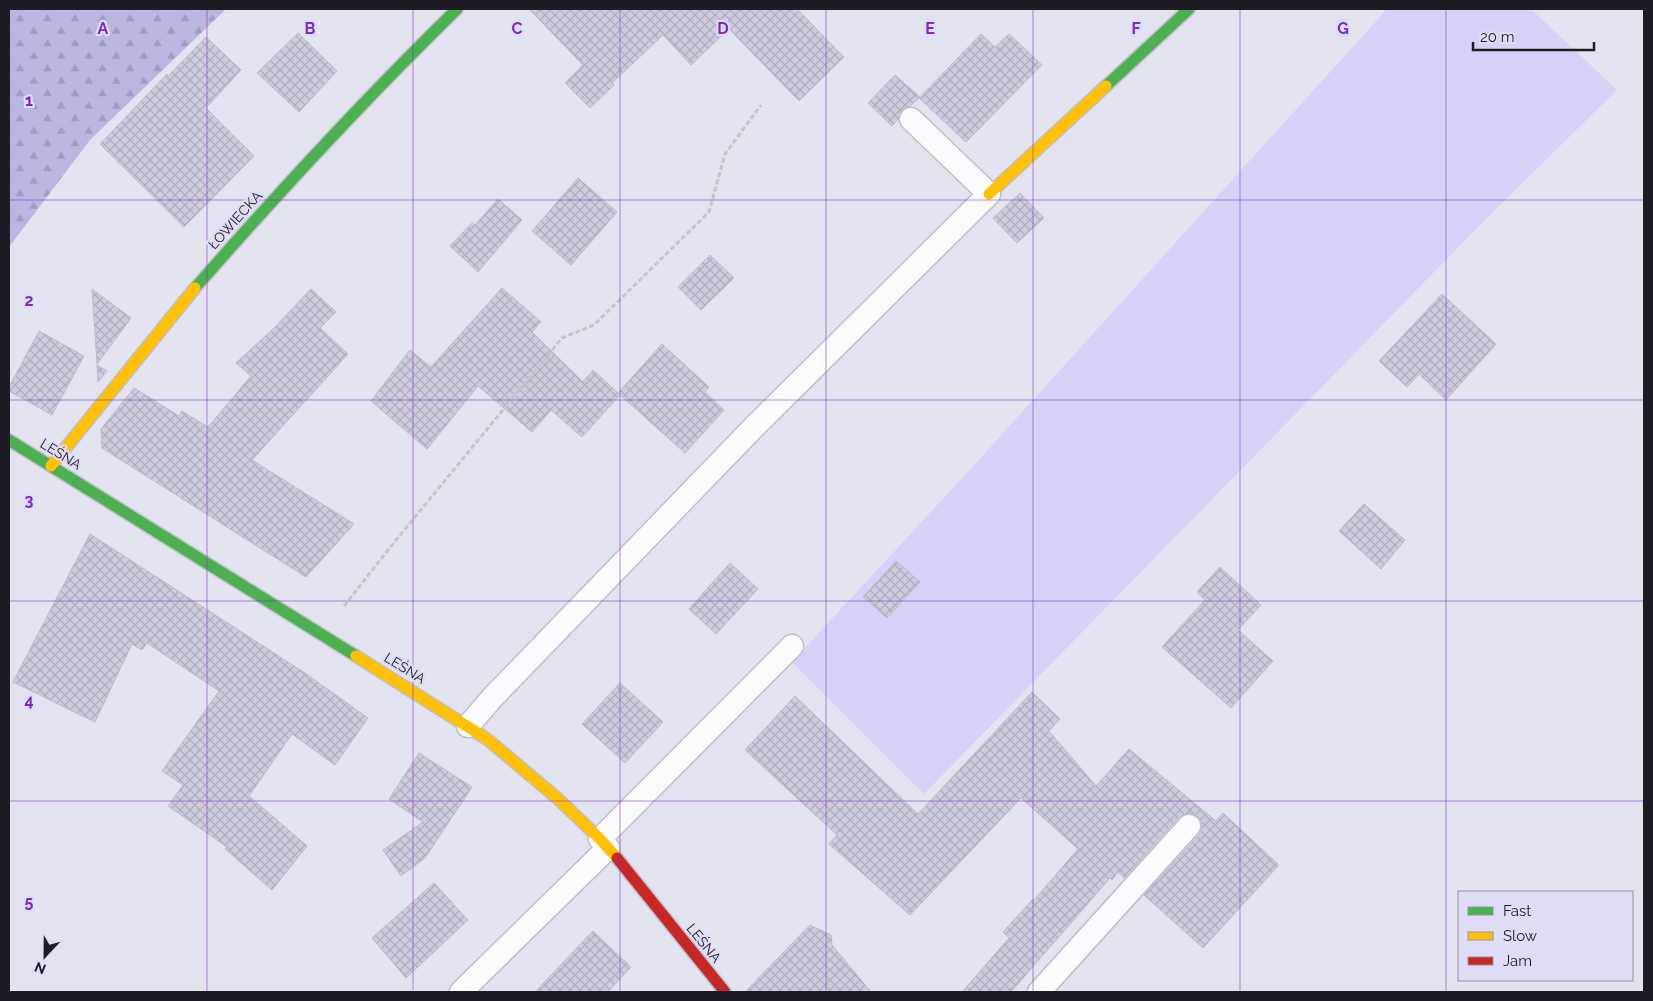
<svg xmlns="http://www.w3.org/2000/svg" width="1653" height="1001" viewBox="0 0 1653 1001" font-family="Raleway,sans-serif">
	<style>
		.forest { fill: url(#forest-firs) }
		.garden { fill: #d6d2f7 }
		.building { fill: url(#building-cross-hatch); stroke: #bcbbc6 }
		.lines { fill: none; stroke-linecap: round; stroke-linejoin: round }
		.lane-casing { stroke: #c0bfc9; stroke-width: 25 }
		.fast-casing { stroke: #c0bfc9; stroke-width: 14 }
		.slow-casing { stroke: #c0bfc9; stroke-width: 14 }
		.jam-casing { stroke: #c0bfc9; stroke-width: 14 }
		.path { stroke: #c5c4c9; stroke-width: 3; stroke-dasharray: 5 2.5; stroke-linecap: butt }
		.lane { stroke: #fbfbfd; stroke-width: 22 }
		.fast { stroke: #4caf50; stroke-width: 11 }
		.slow { stroke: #ffc107; stroke-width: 11 }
		.jam { stroke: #c62828; stroke-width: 11 }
		.grid { fill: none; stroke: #7b2cbf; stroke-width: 1; stroke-opacity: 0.55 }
		.labels { text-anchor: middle; stroke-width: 4.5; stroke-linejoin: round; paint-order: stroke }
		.street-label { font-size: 14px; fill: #1d1c24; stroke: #dfdcf5 }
		.grid-label { font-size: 16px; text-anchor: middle; font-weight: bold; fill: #7b2cbf; stroke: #dfdcf5; stroke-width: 4.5; stroke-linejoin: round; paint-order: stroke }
	</style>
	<defs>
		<pattern id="forest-firs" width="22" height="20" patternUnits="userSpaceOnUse" patternTransform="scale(1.25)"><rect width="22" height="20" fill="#bbb6e1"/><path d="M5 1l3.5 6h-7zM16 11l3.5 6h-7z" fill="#a09cc1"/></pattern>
		<pattern id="building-cross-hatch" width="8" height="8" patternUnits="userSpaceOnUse" patternTransform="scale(1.25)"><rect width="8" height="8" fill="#cdcbdd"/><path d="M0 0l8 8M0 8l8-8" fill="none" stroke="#b0aebe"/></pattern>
	</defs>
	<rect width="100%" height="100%" fill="#e3e2ef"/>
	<!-- forest -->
	<path class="forest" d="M9 9H226L90 140 9 247Z"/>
	<!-- garden -->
	<path class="garden" d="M1387 9H1531L1617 90 1485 220 924 794 792 662 976 463Z"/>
	<!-- building -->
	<g class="building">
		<path d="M529 9H797L844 57 799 101 729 29 691 65 663 35 612 83 614 85 590 108 565 83 583 65Z"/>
		<path d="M298 33 337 71 299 112 257 73Z"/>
		<path d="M981 34 995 47 1009 34 1042 65 966 142 919 98 910 106 902 110 898 119 892 126 868 103 895 75 920 97Z"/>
		<path d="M206 37 241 70 206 108 254 156 184 227 100 144 167 74 168 76Z"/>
		<path d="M578 178 617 212 571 265 532 231Z"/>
		<path d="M1020 193 1044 218 1017 243 993 218Z"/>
		<path d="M498 199 522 220 478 272 450 246 472 223 475 225Z"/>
		<path d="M710 255 734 278 701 310 678 287Z"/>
		<path d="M502 288 541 322 532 332 583 382 593 370 618 393 662 344 709 387 705 392 724 410 685 453 620 395 582 437 551 410 532 432 478 386 427 449 371 401 410 350 431 367Z"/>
		<path d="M92 289 131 318 97 364Z"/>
		<path d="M311 289 336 312 320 328 348 354 252 460 354 524 306 577 102 448 101 429 134 388 179 416 182 411 208 427 251 376 236 363 274 328Z"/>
		<path d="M1442 294 1496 344 1446 400 1419 374 1407 387 1379 361Z"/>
		<path d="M39 331 84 356 52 415 9 391V387Z"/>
		<path d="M97 365 107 371 98 382Z"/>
		<path d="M1364 504 1405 540 1381 569 1339 531Z"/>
		<path d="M90 534 305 673 368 718 335 765 292 734 249 796 307 846 272 890 225 849 227 847 168 806 183 785 162 771 219 691 147 643 142 650 132 644 95 722 13 682Z"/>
		<path d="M896 561 920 582 887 618 863 597Z"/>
		<path d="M730 563 758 589 716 634 689 609Z"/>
		<path d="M1220 567 1261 605 1238 630 1273 661 1231 708 1162 647 1205 600 1197 592Z"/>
		<path d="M620 683 663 722 625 763 582 724Z"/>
		<path d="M1032 692 1060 719 1049 731 1096 786 1129 749 1216 821 1223 813 1279 865 1203 948 1144 895 1199 835 1202 829V822L1197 816 1191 813 1185 814 1179 817 1124 878 1118 872 1112 880 1110 878 1011 992H962L1009 938 1003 932 1033 899 1034 900 1078 849 1021 798 910 915 829 844 837 835 745 750 795 696 918 814Z"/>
		<path d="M419 753 472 787 425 858 401 876 383 850 423 822 389 799Z"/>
		<path d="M434 883 468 920 406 978 372 938Z"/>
		<path d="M810 925 831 935 832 945 871 992H745Z"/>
		<path d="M593 931 631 967 608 992H535Z"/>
	</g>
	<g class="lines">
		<!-- lane casing -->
		<g class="lane-casing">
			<g id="lane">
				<path d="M468 726 493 697 755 426 989 194 911 119"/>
				<path d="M600 839 792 646"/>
				<path d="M461 992 608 848"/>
				<path d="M1039 992 1189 826"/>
			</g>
		</g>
		<!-- fast casing -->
		<g class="fast-casing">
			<g id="fast">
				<path d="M1106 86 1189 9"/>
				<path d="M195 288C279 192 366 98 457 9"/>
				<path d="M9 440 356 656"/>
			</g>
		</g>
		<!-- slow casing -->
		<g class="slow-casing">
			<g id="slow">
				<path d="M989 194 1106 86"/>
				<path d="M51 466 195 288"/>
				<path d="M356 656 487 739 557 798 600 839 617 858"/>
			</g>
		</g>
		<!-- jam casing -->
		<g class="jam-casing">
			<path id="jam" d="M617 858 725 992"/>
		</g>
		<!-- path -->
		<path class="path" d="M344 606 392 545 562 338 594 325 709 212 725 154 761 105"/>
		<!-- lane -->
		<use href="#lane" class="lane"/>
		<!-- fast -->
		<use href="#fast" class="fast"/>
		<!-- slow -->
		<use href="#slow" class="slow"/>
		<!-- jam -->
		<use href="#jam" class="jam"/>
	</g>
	<!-- grid -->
	<path class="grid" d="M207 9V992M413 9V992M620 9V992M826 9V992M1033 9V992M1240 9V992M1446 9V992M9 200H1644M9 400H1644M9 601H1644M9 801H1644"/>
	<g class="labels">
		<!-- street labels -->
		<g class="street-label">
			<text transform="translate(235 220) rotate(-48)" y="5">ŁOWIECKA</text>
			<text transform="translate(61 454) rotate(32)" y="5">LEŚNA</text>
			<text transform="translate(405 668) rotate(32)" y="5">LEŚNA</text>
			<text transform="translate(704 943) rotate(51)" y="5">LEŚNA</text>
		</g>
	</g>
	<g class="grid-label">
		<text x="103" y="34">A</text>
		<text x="310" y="34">B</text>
		<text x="517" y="34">C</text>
		<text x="723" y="34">D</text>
		<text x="930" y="34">E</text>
		<text x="1136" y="34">F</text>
		<text x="1343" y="34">G</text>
		<text x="29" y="106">1</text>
		<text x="29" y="306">2</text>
		<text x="29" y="506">3</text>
		<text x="29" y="706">4</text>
		<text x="29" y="907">5</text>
	</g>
	<!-- border -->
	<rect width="1653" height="1001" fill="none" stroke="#1d1c24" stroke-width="20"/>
	<!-- legend -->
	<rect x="1458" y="891" width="175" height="90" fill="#dfdcf5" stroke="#918fa1"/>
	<rect x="1468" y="907" width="25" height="8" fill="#4caf50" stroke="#918fa1"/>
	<text x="1503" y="916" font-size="15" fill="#1d1c24">Fast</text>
	<rect x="1468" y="932" width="25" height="8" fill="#ffc107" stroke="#918fa1"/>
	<text x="1503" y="941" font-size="15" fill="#1d1c24">Slow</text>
	<rect x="1468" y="957" width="25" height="8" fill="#c62828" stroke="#918fa1"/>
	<text x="1503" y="966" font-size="15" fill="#1d1c24">Jam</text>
	<!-- north arrow -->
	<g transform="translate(45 956) rotate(202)" stroke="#dfdcf5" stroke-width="4" paint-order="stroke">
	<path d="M0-4L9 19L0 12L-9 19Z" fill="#1d1c24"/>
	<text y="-8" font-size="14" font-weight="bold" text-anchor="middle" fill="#1d1c24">N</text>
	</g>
	<!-- scale -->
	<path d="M1473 42v8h121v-8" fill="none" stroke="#1d1c24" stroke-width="2.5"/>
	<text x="1480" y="42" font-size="15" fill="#1d1c24" stroke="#dfdcf5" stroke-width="4" paint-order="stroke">20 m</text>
</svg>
